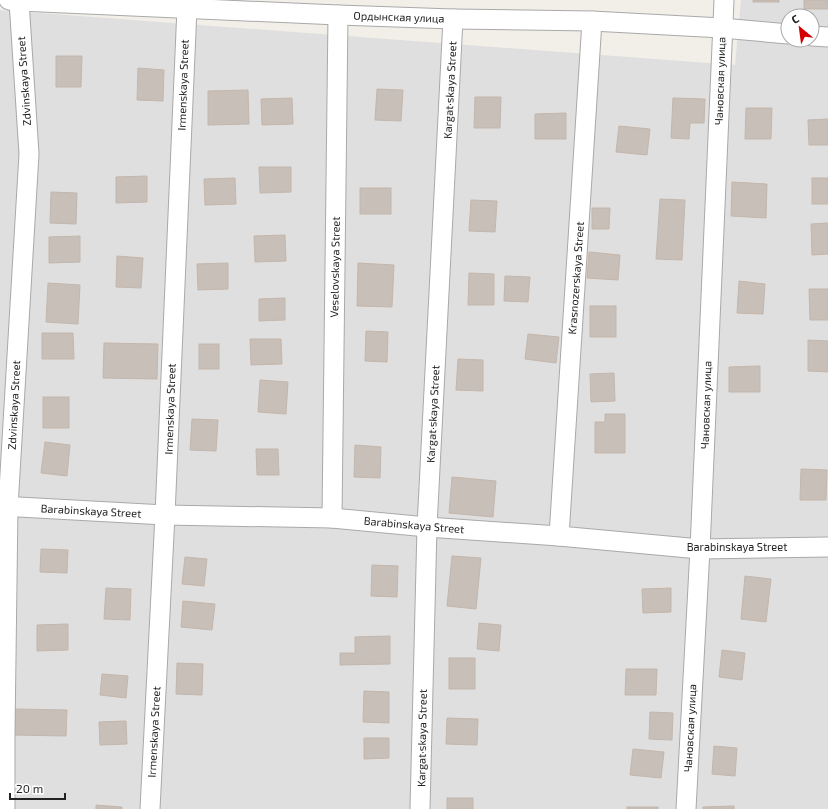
<svg xmlns="http://www.w3.org/2000/svg" width="828" height="809" viewBox="0 0 828 809" font-family="'Exo 2',sans-serif">
	<style>
		.residential { fill: #e0dfdf; fill-rule: evenodd }
		.building { fill: #c7bfb8; stroke: #c4b6ab }
		.lines { fill: none; stroke-linecap: round; stroke-linejoin: round }
		.minor-casing { stroke: #a9a9a9; stroke-width: 21 }
		.minor { stroke: #fff; stroke-width: 19 }
		.labels { text-anchor: middle; stroke-width: 3; stroke-linejoin: round; paint-order: stroke }
		.street-label { font-size: 11px; fill: #222; stroke: #fff }
	</style>
	<rect width="100%" height="100%" fill="#f2efe9"/>
	<!-- residential -->
	<path class="residential" d="M741 0H828V809H0V10L735 65ZM788 16H812V40H788Z"/>
	<!-- building -->
	<g class="building">
		<rect x="753" y="0" width="26" height="2"/>
		<rect x="804" y="0" width="24" height="9"/>
		<path d="M56 56H82L81 87H56Z"/>
		<path d="M138 68 164 70 163 101 137 100Z"/>
		<path d="M377 89 403 90 401 121 375 120Z"/>
		<path d="M248 90 249 124 208 125V91Z"/>
		<path d="M475 97H501L500 128H474Z"/>
		<path d="M292 98 293 124 262 125 261 99Z"/>
		<path d="M673 98 705 99 704 123H690L689 139 671 138Z"/>
		<path d="M746 108H772L771 139H745Z"/>
		<path d="M566 113V139H535V114Z"/>
		<path d="M828 119V145H809L808 120Z"/>
		<path d="M619 126 650 129 647 155 616 152Z"/>
		<path d="M259 167H291V192L260 193Z"/>
		<path d="M147 176V202L116 203V177Z"/>
		<path d="M235 178 236 204 205 205 204 179Z"/>
		<rect x="812" y="178" width="16" height="26"/>
		<path d="M732 182 767 184 766 218 731 216Z"/>
		<rect x="360" y="188" width="31" height="26"/>
		<path d="M51 192 77 193 76 224 50 223Z"/>
		<path d="M660 199 685 200 682 260 656 259Z"/>
		<path d="M471 200 497 201 495 232 469 231Z"/>
		<path d="M592 208H610L609 229H592Z"/>
		<path d="M828 223V254L812 255 811 224Z"/>
		<path d="M285 235 286 261 255 262 254 236Z"/>
		<path d="M80 236V262L49 263V237Z"/>
		<path d="M589 252 620 255 618 280 587 278Z"/>
		<path d="M117 256 143 258 141 288 116 287Z"/>
		<path d="M228 263V289L198 290 197 264Z"/>
		<path d="M358 263 394 265 392 307 357 306Z"/>
		<path d="M469 273 494 274V305H468Z"/>
		<path d="M505 276 530 277 528 302 504 301Z"/>
		<path d="M739 281 765 284 763 314 737 313Z"/>
		<path d="M48 283 80 285 78 324 46 322Z"/>
		<path d="M809 289H828V320H810Z"/>
		<path d="M285 298V320L259 321V299Z"/>
		<rect x="590" y="306" width="26" height="31"/>
		<path d="M366 331 388 332 387 362 365 361Z"/>
		<path d="M42 333H73L74 359H42Z"/>
		<path d="M528 334 559 337 556 363 525 359Z"/>
		<path d="M250 339H281L282 364 251 365Z"/>
		<path d="M808 340 828 341V372L808 371Z"/>
		<path d="M104 343 158 344 157 379 103 378Z"/>
		<rect x="199" y="344" width="20" height="25"/>
		<path d="M458 359 483 360V391L456 390Z"/>
		<path d="M760 366V392H729V367Z"/>
		<path d="M614 373 615 401 591 402 590 374Z"/>
		<path d="M260 380 288 382 286 414 258 412Z"/>
		<rect x="43" y="397" width="26" height="31"/>
		<path d="M605 414H625V453H595V422H605Z"/>
		<path d="M192 419 218 420 216 451 190 450Z"/>
		<path d="M45 442 70 445 67 476 41 473Z"/>
		<path d="M355 445 381 447 380 478 354 477Z"/>
		<path d="M256 449H278L279 475H257Z"/>
		<path d="M801 469 827 470 826 500H800Z"/>
		<path d="M452 477 496 481 493 517 449 513Z"/>
		<path d="M41 549 68 550 67 573 40 572Z"/>
		<path d="M452 556 481 558 476 609 447 606Z"/>
		<path d="M185 557 207 559 204 586 182 584Z"/>
		<path d="M372 565 398 566 397 597 371 596Z"/>
		<path d="M745 576 771 579 766 622 741 619Z"/>
		<path d="M106 588 131 589 130 620 104 619Z"/>
		<path d="M671 588V612L643 613 642 589Z"/>
		<path d="M183 601 215 604 212 630 181 627Z"/>
		<path d="M479 623 501 625 499 651 477 649Z"/>
		<path d="M68 624V650L37 651V625Z"/>
		<path d="M390 636V664L340 665V653H355V637Z"/>
		<path d="M722 650 745 653 742 680 719 677Z"/>
		<rect x="449" y="658" width="26" height="31"/>
		<path d="M177 663 203 664 202 695 176 694Z"/>
		<path d="M626 669H657L656 695H625Z"/>
		<path d="M102 674 128 676 126 698 100 695Z"/>
		<path d="M364 691 389 692V723L363 722Z"/>
		<path d="M14 709 67 710 66 736 13 735Z"/>
		<path d="M650 712 673 713 672 740 649 739Z"/>
		<path d="M447 718 478 719 477 745 446 744Z"/>
		<path d="M126 721 127 744 100 745 99 722Z"/>
		<path d="M364 738H389V758L364 759Z"/>
		<path d="M714 746 737 748 735 776 712 774Z"/>
		<path d="M633 749 664 752 661 778 630 775Z"/>
		<rect x="447" y="798" width="26" height="11"/>
		<path d="M96 805 122 807V809H96Z"/>
		<path d="M734 806V809H703V807Z"/>
		<rect x="627" y="807" width="31" height="2"/>
	</g>
	<g class="lines">
		<!-- minor casing -->
		<g class="minor-casing">
			<g id="minor">
				<path d="M9 0 19 1 338 15 453 19 592 21 722 28 788 34"/>
				<path d="M812 36 828 37"/>
				<path d="M0 506 165 515 332 518 427 527 559 536 700 549 828 547"/>
				<path d="M332 518 338 15"/>
				<path d="M559 536 592 21"/>
				<path d="M5 809V732L8 507 29 154 19 1"/>
				<path d="M150 809 165 515 187 8"/>
				<path d="M420 809 427 527 453 19"/>
				<path d="M686 809 700 549 724 0"/>
			</g>
		</g>
		<!-- minor -->
		<use href="#minor" class="minor"/>
	</g>
	<g class="labels">
		<!-- street labels -->
		<g class="street-label">
			<text transform="translate(399 17) rotate(2)" y="4">Ордынская улица</text>
			<text transform="translate(24 81) rotate(-94)" y="4">Zdvinskaya Street</text>
			<text transform="translate(720 81) rotate(-88)" y="4">Чановская улица</text>
			<text transform="translate(183 85) rotate(-88)" y="4">Irmenskaya Street</text>
			<text transform="translate(450 90) rotate(-87)" y="4">Kargat·skaya Street</text>
			<text transform="translate(335 267) rotate(-89)" y="4">Veselovskaya Street</text>
			<text transform="translate(576 278) rotate(-86)" y="4">Krasnozerskaya Street</text>
			<text transform="translate(14 405) rotate(-87)" y="4">Zdvinskaya Street</text>
			<text transform="translate(706 405) rotate(-88)" y="4">Чановская улица</text>
			<text transform="translate(170 409) rotate(-88)" y="4">Irmenskaya Street</text>
			<text transform="translate(433 414) rotate(-87)" y="4">Kargat·skaya Street</text>
			<text transform="translate(91 511) rotate(3)" y="4">Barabinskaya Street</text>
			<text transform="translate(414 525) rotate(5)" y="4">Barabinskaya Street</text>
			<text x="737" y="551">Barabinskaya Street</text>
			<text transform="translate(690 728) rotate(-87)" y="4">Чановская улица</text>
			<text transform="translate(154 732) rotate(-87)" y="4">Irmenskaya Street</text>
			<text transform="translate(422 738) rotate(-89)" y="4">Kargat·skaya Street</text>
		</g>
	</g>
	<!-- north arrow -->
	<g transform="translate(800 28) rotate(331)"><circle r="19" fill="#ffffff" stroke="#a7a7a7"/>
	<path d="M0-3L7 15L0 10L-7 15Z" fill="#d40000"/>
	<text y="-6" font-size="11" font-weight="bold" text-anchor="middle" fill="#222222">С</text>
	</g>
	<!-- scale -->
	<path d="M10 793v6h55v-6" fill="none" stroke="#222222" stroke-width="2"/>
	<text x="16" y="793" font-size="12" fill="#222222" stroke="#ffffff" stroke-width="3" paint-order="stroke">20 m</text>
</svg>
